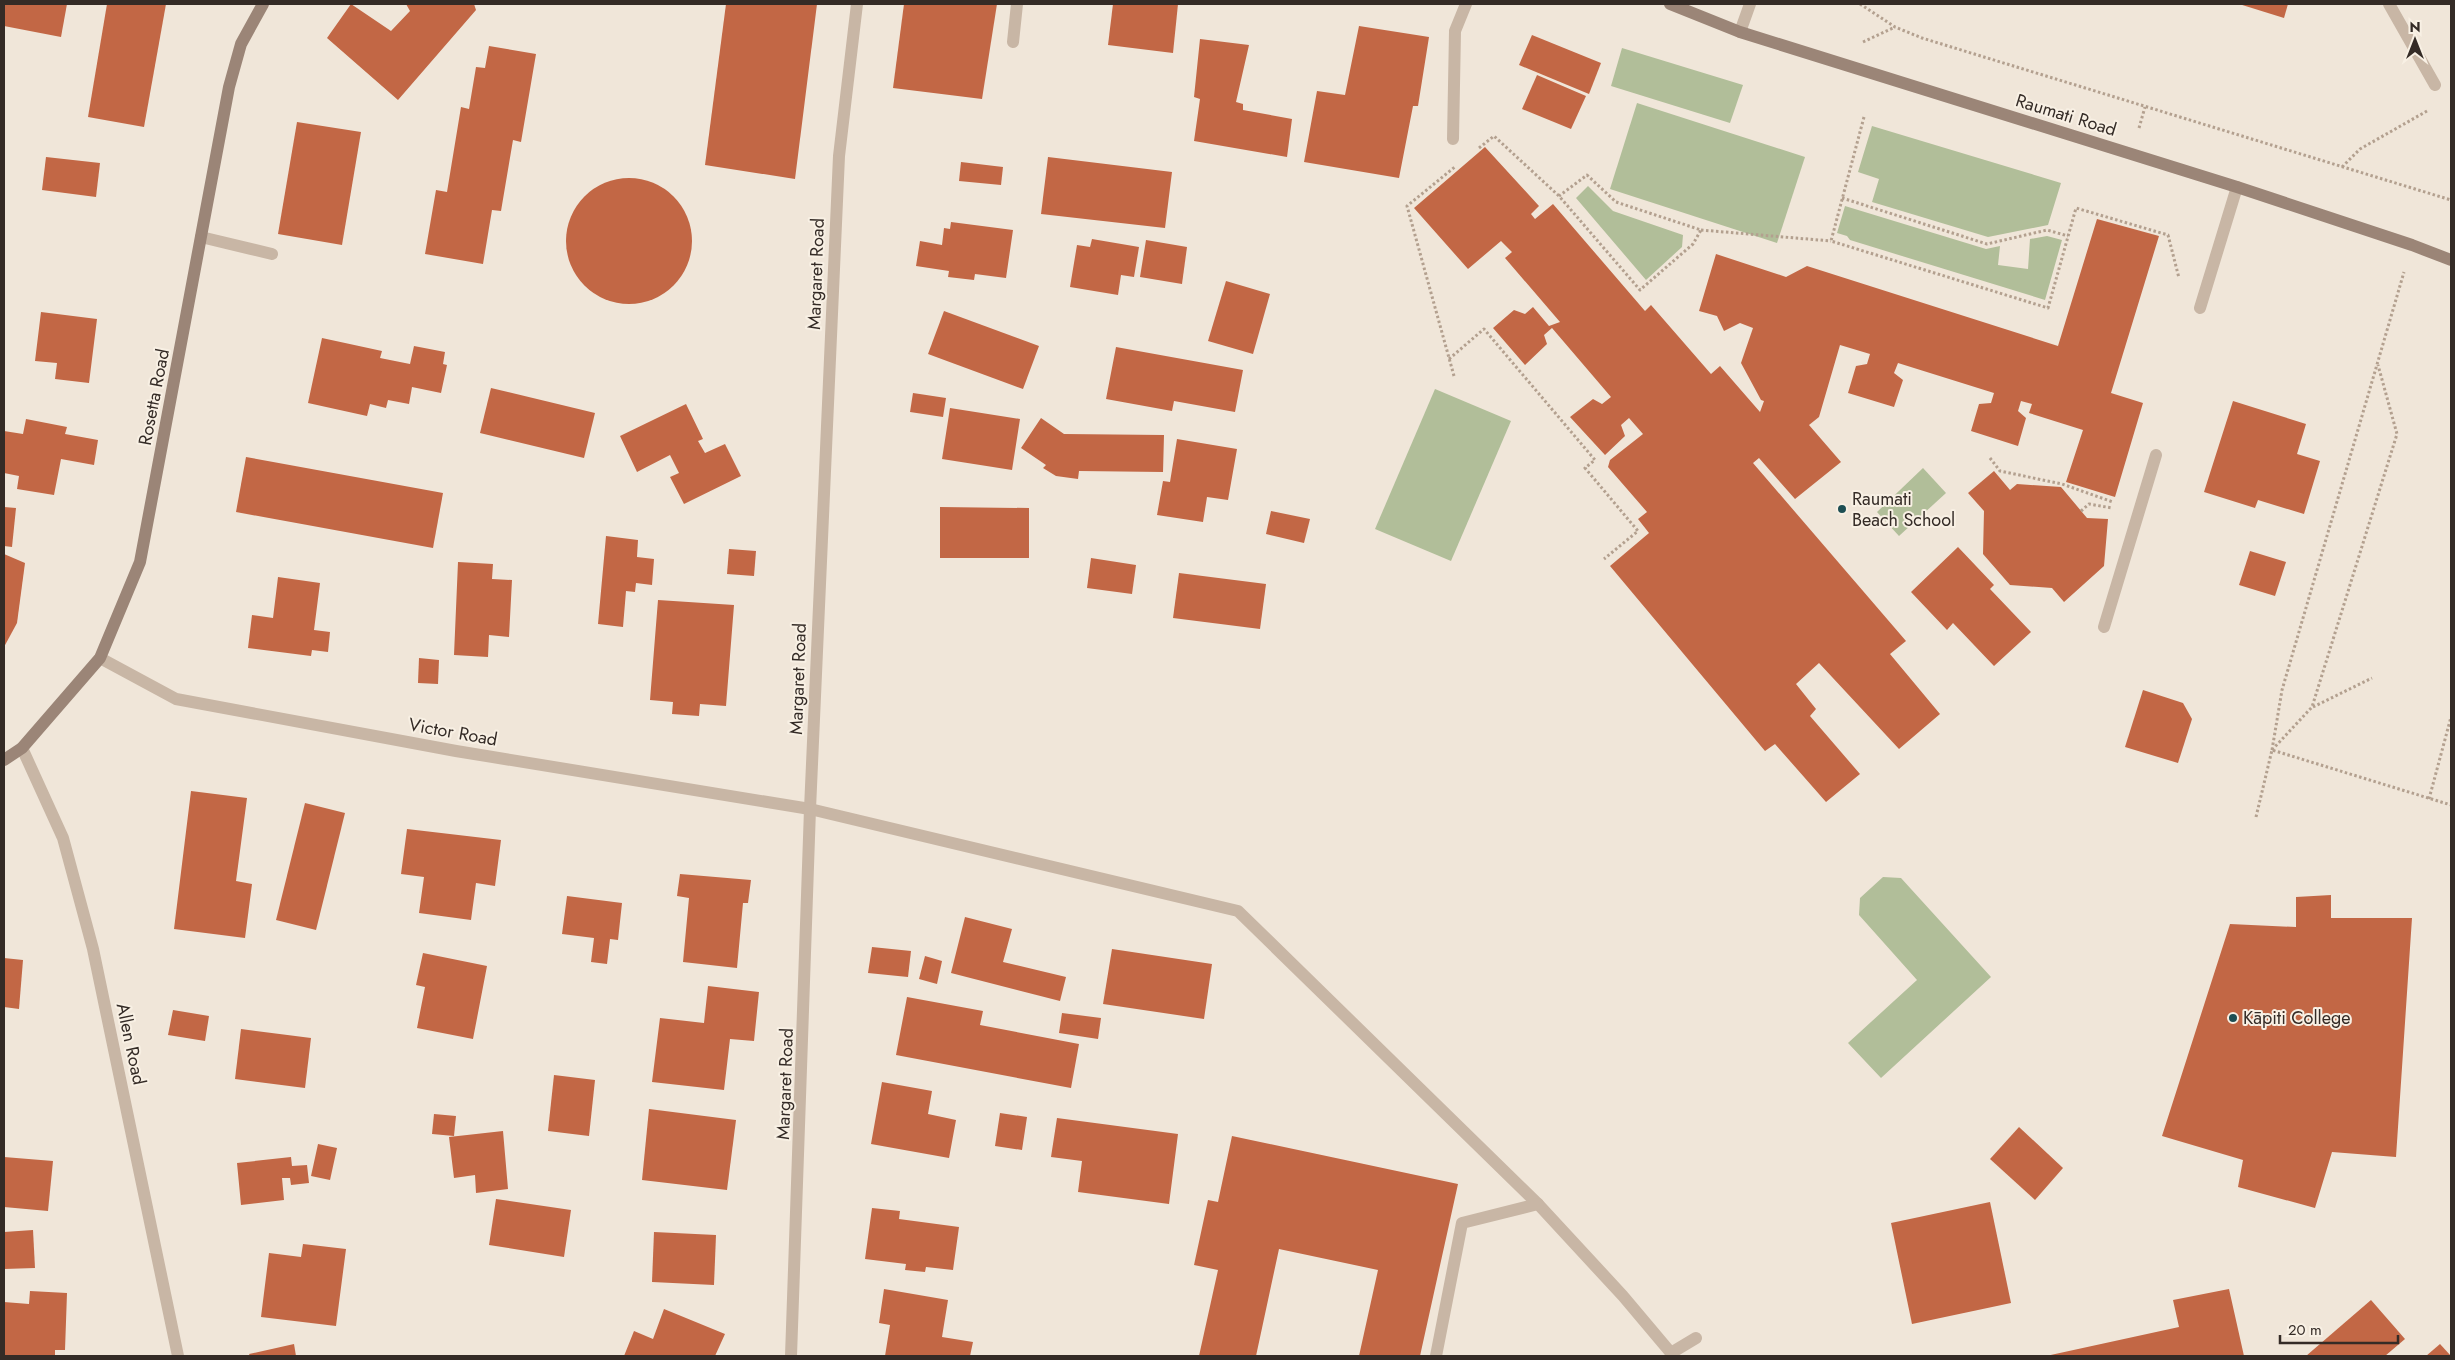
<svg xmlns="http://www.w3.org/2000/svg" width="2455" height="1360" viewBox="0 0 2455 1360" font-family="Jost,sans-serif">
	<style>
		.green { fill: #b1be99 }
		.building { fill: #c26745 }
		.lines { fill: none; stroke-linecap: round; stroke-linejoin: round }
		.path { stroke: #b3a08f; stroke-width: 3; stroke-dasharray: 2.5 2.5; stroke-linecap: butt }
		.service { stroke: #c8b6a5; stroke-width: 12 }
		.minor { stroke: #c8b6a5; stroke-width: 12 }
		.secondary { stroke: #9b8577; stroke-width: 12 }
		.poi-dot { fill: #1d4e53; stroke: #f8f0e4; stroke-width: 2 }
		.labels { text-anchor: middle; stroke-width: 4; stroke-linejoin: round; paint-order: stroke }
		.street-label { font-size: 18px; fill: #342b26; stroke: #f8f0e4 }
		.poi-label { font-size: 18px; fill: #342b26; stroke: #f8f0e4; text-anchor: start }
	</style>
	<rect width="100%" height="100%" fill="#f0e6d9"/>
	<!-- green -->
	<g class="green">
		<path d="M1622 48 1743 85 1730 123 1611 86Z"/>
		<path d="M1637 103 1805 157 1777 243 1610 189Z"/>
		<path d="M1872 126 2061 183 2048 225 1988 237 1872 202 1879 179 1858 172Z"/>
		<path d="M1588 186 1613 211 1683 235 1682 247 1646 280 1576 198Z"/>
		<path d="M1845 206 1986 249 2000 246 1998 265 2028 269 2030 239 2047 236 2062 240 2045 300 1850 240 1847 236 1837 233Z"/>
		<path d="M1435 389 1511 421 1451 561 1375 529Z"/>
		<path d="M1923 468 1946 493 1899 536 1877 512Z"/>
		<path d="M1883 877 1901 878 1991 977 1881 1078 1848 1043 1917 980 1859 915 1860 898Z"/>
	</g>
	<!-- building -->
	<g class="building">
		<path d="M4 4H67L61 37 4 26Z"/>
		<path d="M107 4H166L144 127 88 117Z"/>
		<path d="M351 4 391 31 410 11 406 4H474L476 10 398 100 327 38Z"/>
		<path d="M726 4H817L795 179 705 165Z"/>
		<path d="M904 4H997L982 99 893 88Z"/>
		<path d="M1113 4H1178L1173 53 1108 45Z"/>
		<path d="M2239 4H2288L2284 18Z"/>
		<path d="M1359 26 1429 37 1418 106H1413L1399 178 1304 162 1317 91 1345 95Z"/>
		<path d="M1532 35 1601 63 1589 94 1519 65Z"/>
		<path d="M1200 39 1249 45 1236 102 1243 104V110L1292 119 1287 157 1194 141 1200 99 1194 97Z"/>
		<path d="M489 46 536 54 521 142 513 140 501 211 492 210 483 264 425 254 436 190 447 192 461 107 469 109 476 67 485 68Z"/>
		<path d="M1537 75 1586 96 1571 129 1522 109Z"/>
		<path d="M297 122 361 132 342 245 278 234Z"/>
		<path d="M1485 147 1539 206 1531 214 1535 219 1553 204 1645 311 1651 305 1711 374 1720 366 1760 412 1764 401 1761 400 1741 363 1753 328 1740 323 1724 331 1717 316 1699 311 1716 254 1786 277 1807 266 2058 346 2097 219 2159 236 2111 393 2143 403 2115 497 2066 482 2083 430 2029 413 2032 404 2021 401 2018 411 2026 418 2018 446 1971 431 1979 404 1991 403 1994 393 1898 363 1894 373 1903 380 1894 407 1848 393 1856 366 1867 364 1870 354 1840 345 1819 417 1809 425 1841 462 1795 499 1759 458 1753 463 1906 641 1890 654 1940 714 1899 749 1819 663 1796 684 1816 709 1810 716 1860 774 1826 802 1775 744 1765 751 1610 566 1649 533 1638 519 1647 512 1608 467 1610 460 1643 434 1629 418 1621 425 1625 436 1605 455 1570 417 1593 399 1602 404 1611 397 1552 328 1544 335 1547 344 1525 365 1493 328 1514 310 1525 314 1533 307 1549 326 1560 322 1505 258 1512 252 1501 241 1468 269 1414 208Z"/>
		<path d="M46 157 100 163 96 197 42 190Z"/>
		<path d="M1048 157 1172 172 1165 228 1041 214Z"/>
		<path d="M961 162 1003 167 1001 185 959 181Z"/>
		<circle cx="629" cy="241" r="63"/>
		<path d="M951 222 1013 230 1006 278 975 274 974 280 948 277 949 271 916 266 920 241 942 245 944 228 950 229Z"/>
		<path d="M1092 239 1139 247 1134 277 1121 275 1118 295 1070 287 1077 245 1090 247Z"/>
		<path d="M1146 240 1187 247 1182 284 1140 277Z"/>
		<path d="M1226 281 1270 294 1253 354 1208 341Z"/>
		<path d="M944 311 1039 346 1023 389 928 354Z"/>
		<path d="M41 312 97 319 89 383 55 379 57 363 35 361Z"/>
		<path d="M322 338 382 351 380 358 410 364 414 346 445 352 443 364 447 365 441 393 412 387 409 404 388 400 386 408 370 404 367 416 308 403Z"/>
		<path d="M1116 347 1243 370 1235 412 1174 401 1172 411 1106 399Z"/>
		<path d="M491 388 595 413 584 458 480 433Z"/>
		<path d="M913 393 946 398 943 417 910 412Z"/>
		<path d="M2233 401 2306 424 2297 454 2320 461 2304 514 2258 500 2255 508 2204 492Z"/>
		<path d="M686 404 703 439 698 441 705 453 725 444 741 476 684 504 670 477 679 473 670 455 637 472 620 436Z"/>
		<path d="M950 408 1020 419 1012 470 942 459Z"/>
		<path d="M1041 418 1064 434 1164 435 1163 472 1079 471 1078 479 1056 476 1043 468 1046 465 1021 448Z"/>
		<path d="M26 419 67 427 65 434 98 440 94 465 61 459 54 495 17 489 19 476 4 473V431L23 434Z"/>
		<path d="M1177 439 1237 449 1228 500 1207 497 1203 522 1157 515 1163 481 1170 482Z"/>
		<path d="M246 457 443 493 433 548 236 512Z"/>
		<path d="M1994 471 2010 490 2017 484 2061 487 2087 518 2108 519 2104 566 2064 602 2052 588 2010 585 1983 554 1984 511 1968 493Z"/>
		<path d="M4 507 16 508 12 547 4 546Z"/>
		<path d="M940 507 1029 508V558H940Z"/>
		<path d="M1271 511 1310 519 1304 543 1266 534Z"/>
		<path d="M606 536 638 540 637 557 654 559 652 585 636 583 635 592 626 591 623 627 598 624Z"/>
		<path d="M1958 547 1994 585 1990 589 2031 632 1994 666 1953 623 1947 630 1911 592Z"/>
		<path d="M729 549 756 551 754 576 727 574Z"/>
		<path d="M2250 551 2286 562 2275 596 2239 585Z"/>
		<path d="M4 554 25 563 17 623 4 647Z"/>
		<path d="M1091 558 1136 565 1132 594 1087 588Z"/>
		<path d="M458 562 493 564 492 579 512 580 509 637 489 635 488 657 454 655Z"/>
		<path d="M1179 573 1266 584 1260 629 1173 618Z"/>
		<path d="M278 577 320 583 314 630 330 632 328 652 312 650 311 656 248 648 252 615 273 618Z"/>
		<path d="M658 600 734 605 726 706 700 704 699 716 672 714 673 702 650 700Z"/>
		<path d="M419 658 439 660 438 684 418 683Z"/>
		<path d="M2143 690 2183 703 2192 719 2178 763 2125 747Z"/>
		<path d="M191 791 247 798 236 881 252 884 245 938 174 929Z"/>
		<path d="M305 803 345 813 316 930 276 920Z"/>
		<path d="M407 829 501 840 495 886 476 883 471 920 419 913 424 877 401 874Z"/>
		<path d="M680 874 751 880 748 903H743L737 968 683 962 689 898 677 896Z"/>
		<path d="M2331 895V918H2412L2396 1157 2332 1152 2315 1208 2238 1187 2243 1160 2162 1136 2230 924 2296 927V897Z"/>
		<path d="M567 896 622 903 618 940 610 939 607 964 591 962 594 938 562 934Z"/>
		<path d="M965 917 1012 929 1003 962 1066 977 1060 1001 951 973Z"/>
		<path d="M872 947 911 951 908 977 868 973Z"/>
		<path d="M1112 949 1212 964 1204 1019 1103 1004Z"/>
		<path d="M423 953 487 966 473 1039 417 1028 425 987 416 985Z"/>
		<path d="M925 956 942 961 937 984 919 979Z"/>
		<path d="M4 958 23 960 19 1009 4 1007Z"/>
		<path d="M708 986 759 992 754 1041 730 1039 724 1090 652 1082 660 1018 704 1023Z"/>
		<path d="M907 997 983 1011 980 1025 1079 1044 1071 1088 896 1055Z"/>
		<path d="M173 1010 209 1016 205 1041 168 1035Z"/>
		<path d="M1062 1013 1101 1018 1098 1039 1059 1033Z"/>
		<path d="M241 1029 311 1038 305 1088 235 1079Z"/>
		<path d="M554 1075 595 1080 589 1136 548 1131Z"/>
		<path d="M882 1082 932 1091 928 1114 956 1120 949 1158 871 1144Z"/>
		<path d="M649 1109 736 1120 727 1190 642 1180Z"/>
		<path d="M1000 1113 1027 1117 1022 1150 995 1146Z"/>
		<path d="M434 1114 456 1116 454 1136 432 1134Z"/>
		<path d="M1057 1118 1178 1134 1169 1204 1078 1192 1082 1161 1051 1157Z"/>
		<path d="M2019 1127 2063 1168 2035 1200 1990 1159Z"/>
		<path d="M503 1131 508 1189 476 1193 475 1175 454 1178 449 1137Z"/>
		<path d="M1232 1136 1458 1184 1420 1356H1359L1378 1270 1279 1249 1256 1356H1199L1218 1270 1194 1265 1208 1200 1218 1202Z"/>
		<path d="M318 1144 337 1148 330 1180 311 1176Z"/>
		<path d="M4 1157 53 1161 48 1211 4 1207Z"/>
		<path d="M291 1157 292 1166 307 1165 309 1183 291 1185 290 1178H282L284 1200 241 1205 237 1163Z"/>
		<path d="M496 1199 571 1210 564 1257 489 1245Z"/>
		<path d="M1990 1202 2011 1303 1912 1324 1891 1223Z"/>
		<path d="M872 1208 900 1211 899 1219 959 1227 953 1270 926 1267 925 1272 905 1270 906 1264 865 1259Z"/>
		<path d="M33 1230 35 1268 4 1269V1232Z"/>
		<path d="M654 1232 716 1235 714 1285 652 1282Z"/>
		<path d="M303 1244 346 1249 336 1326 261 1317 269 1253 301 1257Z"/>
		<path d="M884 1289 948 1300 942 1337 973 1342 970 1356H885L890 1325 879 1323Z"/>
		<path d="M2229 1289 2244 1356H2046L2179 1327 2173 1300Z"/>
		<path d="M30 1291 67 1293 65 1350H55V1356H4V1302L29 1304Z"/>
		<path d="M2371 1300 2405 1339 2385 1356H2306Z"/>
		<path d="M664 1309 725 1334 715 1356H624L634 1331 653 1339Z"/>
		<path d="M294 1344 296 1356H250L249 1354Z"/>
		<path d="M2440 1344 2451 1356H2426Z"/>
	</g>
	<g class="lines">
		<!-- path -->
		<g class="path">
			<path d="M1860 4 1895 27 1922 38 2451 200"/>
			<path d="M1863 42 1895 27"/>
			<path d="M1864 117 1831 241 2048 308 2076 208 2168 235 2179 278"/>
			<path d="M2139 128 2145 107"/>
			<path d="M1479 148 1494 136 1559 196 1640 290 1693 244 1701 230 1616 202 1587 175 1559 196"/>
			<path d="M2342 167 2360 149 2427 111"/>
			<path d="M1842 198 1987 244 2047 230 2068 236"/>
			<path d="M1701 230 1831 241"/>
			<path d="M1449 359 1484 329 1595 460 1585 468 1638 531 1604 559"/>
			<path d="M1454 376 1407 206 1456 166"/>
			<path d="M1990 458 2000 471 2062 484 2113 502"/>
			<path d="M2081 511 2089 504 2112 508"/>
			<path d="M2313 707 2372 678"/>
			<path d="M2272 750 2282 690 2404 272"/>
			<path d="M2272 750 2312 707 2397 434 2378 365"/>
			<path d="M2429 799 2451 717"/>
			<path d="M2256 817 2272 750 2451 805"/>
		</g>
		<!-- service -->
		<g class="service">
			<path d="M1013 42 1017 4"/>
			<path d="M1453 139 1455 31 1466 4"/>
			<path d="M201 237 272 254"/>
			<path d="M2200 308 2237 187"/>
			<path d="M2104 627 2156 455"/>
			<path d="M810 809 1238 911 1538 1204 1623 1296 1671 1353"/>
			<path d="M1436 1356 1462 1223 1538 1204"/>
			<path d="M1674 1356 1671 1353 1696 1338"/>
		</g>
		<!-- minor -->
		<g class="minor">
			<path d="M2389 4 2435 85"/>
			<path d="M1740 32 1750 4"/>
			<path d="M100 658 176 699 456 751 810 809"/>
			<path d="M22 748 63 838 93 949 178 1356"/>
			<path d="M791 1356 810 809 839 156 857 4"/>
		</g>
		<!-- secondary -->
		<g class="secondary">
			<path d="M1670 4 1740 32 2237 187 2412 245 2451 260"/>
			<path d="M4 760 22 748 100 658 140 562 229 87 241 44 263 4"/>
		</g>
	</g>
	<!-- markers -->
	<g class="poi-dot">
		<circle cx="1842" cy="509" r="5"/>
		<circle cx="2233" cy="1018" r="5"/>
	</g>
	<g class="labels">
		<!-- street labels -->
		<g class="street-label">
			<text transform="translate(2066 115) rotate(17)" y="6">Raumati Road</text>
			<text transform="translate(816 274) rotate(-88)" y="6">Margaret Road</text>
			<text transform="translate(154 397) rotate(-79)" y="6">Rosetta Road</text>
			<text transform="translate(798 679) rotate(-88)" y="6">Margaret Road</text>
			<text transform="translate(453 732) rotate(10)" y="6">Victor Road</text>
			<text transform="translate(131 1044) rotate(78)" y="6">Allen Road</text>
			<text transform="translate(785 1084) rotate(-88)" y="6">Margaret Road</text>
		</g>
		<!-- poi labels -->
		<g class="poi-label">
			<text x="1852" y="505">Raumati<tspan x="1852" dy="21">Beach School</tspan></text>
			<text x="2243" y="1024">Kāpiti College</text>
		</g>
	</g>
	<!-- border -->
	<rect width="2455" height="1360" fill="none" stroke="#342b26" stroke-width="10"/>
	<!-- north arrow -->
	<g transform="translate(2415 40)" stroke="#f8f0e4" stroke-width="4" paint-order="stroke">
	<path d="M0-4L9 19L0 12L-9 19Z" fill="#342b26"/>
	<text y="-8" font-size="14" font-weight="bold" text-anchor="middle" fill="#342b26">N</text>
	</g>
	<!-- scale -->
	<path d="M2280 1335v8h118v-8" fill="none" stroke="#342b26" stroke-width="2.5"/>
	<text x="2288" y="1335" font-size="15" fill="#342b26" stroke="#f8f0e4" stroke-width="4" paint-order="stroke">20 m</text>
</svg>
